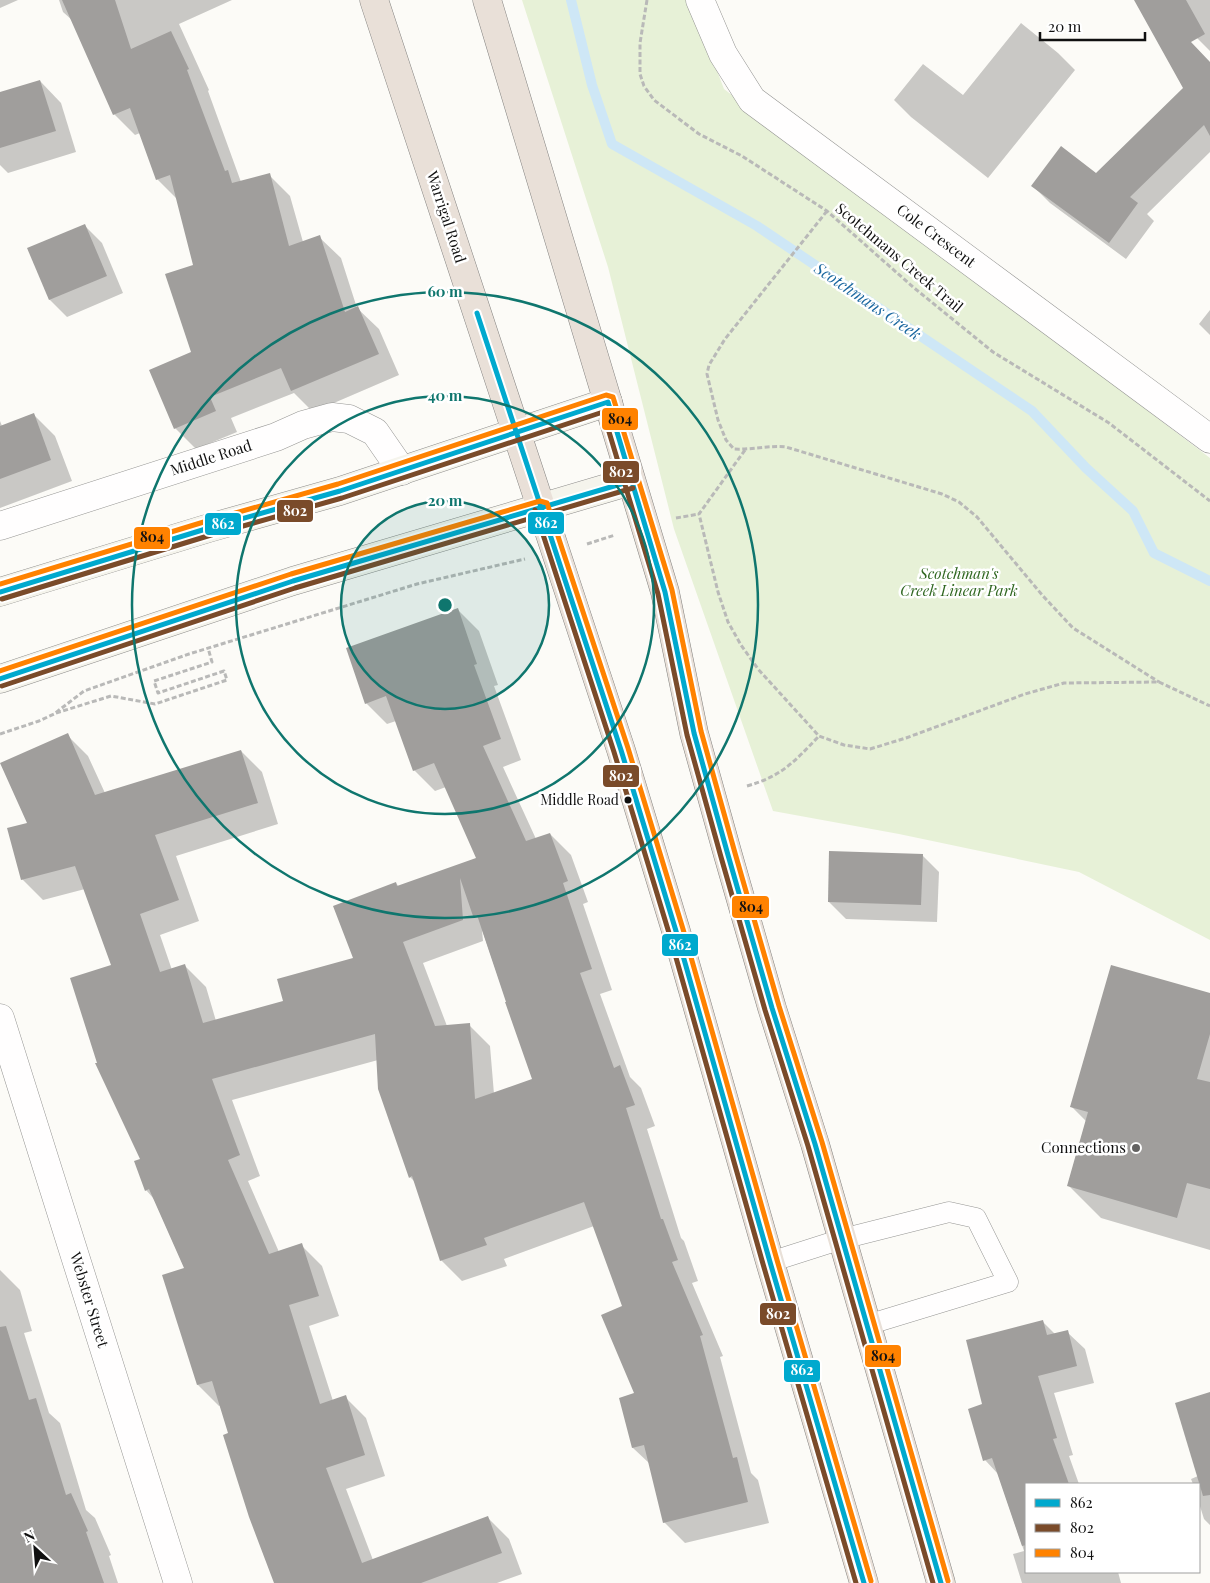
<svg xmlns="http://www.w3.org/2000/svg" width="1210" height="1583" viewBox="0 0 1210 1583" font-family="'Playfair Display',serif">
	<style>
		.green { fill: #e7f1d7 }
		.shadow { fill: #0003; fill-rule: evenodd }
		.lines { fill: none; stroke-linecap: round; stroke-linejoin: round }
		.stream { stroke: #cee7f6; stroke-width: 10 }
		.building { fill: #a09e9c; fill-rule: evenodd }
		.lane-casing { stroke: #969694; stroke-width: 21 }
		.street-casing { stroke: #969694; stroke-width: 29 }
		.secondary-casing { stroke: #8d8c8b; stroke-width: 29 }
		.highway-casing { stroke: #848381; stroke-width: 29 }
		.path { stroke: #b9b9b8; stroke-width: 3; stroke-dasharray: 5 2.5; stroke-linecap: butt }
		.lane { stroke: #fffefe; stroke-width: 20 }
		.street { stroke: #fffefe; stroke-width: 28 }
		.secondary { stroke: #f5f4ec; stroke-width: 28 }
		.highway { stroke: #e9e0d8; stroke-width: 28 }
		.bus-1-casing { stroke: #fff; stroke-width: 9 }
		.bus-2-casing { stroke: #fff; stroke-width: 9 }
		.bus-3-casing { stroke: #fff; stroke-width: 9 }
		.bus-1 { stroke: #00a9ce; stroke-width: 5 }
		.bus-2 { stroke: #7a4b2a; stroke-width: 5 }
		.bus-3 { stroke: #ff8200; stroke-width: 5 }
		.ring { fill: none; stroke: #0f766e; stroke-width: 2.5 }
		.bus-dot { fill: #101010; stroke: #fff; stroke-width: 2 }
		.poi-dot { fill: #636261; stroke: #fff; stroke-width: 2 }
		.labels { text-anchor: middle; stroke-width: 5; stroke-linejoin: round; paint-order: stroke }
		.bus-label { font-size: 14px; fill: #101010; stroke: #fff; text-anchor: end }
		.street-label { font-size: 15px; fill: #101010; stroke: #fff }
		.park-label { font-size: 15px; font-style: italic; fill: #306721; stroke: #fff }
		.poi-label { font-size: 15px; fill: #101010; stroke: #fff; text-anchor: end }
		.water-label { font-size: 16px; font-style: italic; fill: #1c68a0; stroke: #fff }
		.centre { fill: #0f766e; stroke: #fff; stroke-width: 2.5 }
		.ring-label { font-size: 15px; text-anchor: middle; font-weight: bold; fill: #0f766e; stroke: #fff; stroke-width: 5; stroke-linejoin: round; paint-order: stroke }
		.line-badge { stroke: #fff; stroke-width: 2 }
		.badge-label { font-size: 14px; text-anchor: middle; font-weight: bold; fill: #fff }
		.pale-badge-label { font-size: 14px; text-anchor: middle; font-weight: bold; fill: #111 }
	</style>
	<rect width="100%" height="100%" fill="#fcfbf7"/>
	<!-- green -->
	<path class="green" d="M522 0H690L724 89 1210 458V940L1079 872 899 834 773 811 674 529 608 267Z"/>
	<!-- shadow -->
	<g class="shadow">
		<path d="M0 0H18L0 8Z"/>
		<path d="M59 0H232L179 24 209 90 208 91 241 182 269 175 290 196 303 242 319 237 341 258 357 308 379 329 399 375 313 412 294 393 231 418 237 432 196 449 175 428 193 353 195 266 177 199 157 179 140 133 135 135 114 114 73 21 63 12Z"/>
		<path d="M1180 0H1210V51L1191 32Z"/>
		<path d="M1021 23 1058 53 1075 70 988 178 911 117 894 100 923 64 963 95Z"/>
		<path d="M1210 63V152L1147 214 1154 221 1126 259 1050 203 1033 186 1096 174Z"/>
		<path d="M40 81 61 103 76 152 8 173 0 165V93Z"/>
		<path d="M85 226 102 243 123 293 67 317 50 300 29 249Z"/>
		<path d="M1210 310V335L1199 324Z"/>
		<path d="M33 414 55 436 72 481 0 508V421L2 426Z"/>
		<path d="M458 610 479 631 498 685 494 686 521 760 503 767 536 839 550 834 571 855 588 902 583 904 612 990 600 994 630 1077 641 1088 655 1126 647 1129 681 1238 684 1241 698 1281 692 1283 723 1356 720 1357 751 1473 758 1480 769 1523 685 1543 664 1522 650 1464 633 1448 620 1399 636 1394 624 1307 594 1226 504 1259 507 1266 462 1281 441 1260 416 1183 410 1177 378 1060 232 1100 260 1176 248 1181 279 1252 301 1245 322 1266 339 1316 309 1326 333 1401 345 1397 366 1418 385 1476 346 1489 373 1560 488 1518 509 1539 522 1574 497 1583H275L221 1405 219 1406 198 1385 164 1276 185 1269 154 1199 146 1190 113 966 85 889 43 900 22 879 28 823 67 735 88 756 105 793 241 751 262 772 278 824 176 856 199 921 160 935 172 970 185 966 206 987 216 1021 285 1002 355 958 396 883 399 887 478 858 446 787 435 791 414 770 396 721 387 724 366 703ZM482 930 534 1080 494 1094 490 1046 469 1025 447 1026 423 963 483 941Z"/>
		<path d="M922 855 939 872 937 922 846 919 829 902Z"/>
		<path d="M1210 994V1250L1101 1218 1068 1185 1086 1121 1072 1107Z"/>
		<path d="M0 1270 20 1290 32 1331 24 1333 49 1413 60 1423 86 1510 95 1518 111 1555 109 1556 118 1583H0Z"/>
		<path d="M1043 1322 1055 1334 1067 1332 1085 1349 1094 1383 1054 1393 1073 1455 1069 1456 1079 1484H1026V1572H1118L1121 1583H1022L1013 1554 1024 1551 998 1474 985 1460 984 1405Z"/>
		<path d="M1210 1393V1525L1204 1519 1199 1503V1484H1193L1191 1479 1198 1476Z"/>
	</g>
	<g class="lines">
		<!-- stream -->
		<path class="stream" d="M571 0 592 85 612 144 757 226 1032 411 1086 468 1133 511 1154 553 1210 581"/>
	</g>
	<!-- building -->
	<g class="building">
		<path d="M62 0H115L131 49 171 31 189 69 187 70 225 171 228 170 232 183 270 173 289 246 320 235 345 312 358 306 379 354 291 391 281 368 210 397 216 411 174 429 149 370 191 352 165 274 193 265 170 175 156 180 130 108 113 115Z"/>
		<path d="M1134 0H1186L1205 34 1191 42 1210 62V136L1204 125 1130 197 1138 203 1109 243 1031 186 1061 146 1096 173 1183 88Z"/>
		<path d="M40 80 56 131 0 148V92Z"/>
		<path d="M85 224 107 276 49 300 27 248Z"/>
		<path d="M34 413 51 460 0 479V426Z"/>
		<path d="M458 608 477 664 474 665 501 739 483 746 526 841 550 833 568 881 563 883 592 969 580 973 614 1068 620 1065 635 1105 626 1108 661 1219H663L678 1260 672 1262 703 1335 700 1336 733 1458 737 1457 748 1502 663 1523 644 1445 632 1448 619 1398 634 1393 601 1315 622 1306 584 1202 484 1238 487 1245 440 1261 412 1176 409 1178 378 1089 375 1034 212 1079 240 1155 228 1160 269 1254 302 1243 319 1296 289 1305 320 1404 346 1395 365 1455 326 1468 362 1563 488 1516 502 1553 421 1583H274L249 1517 223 1435 228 1433 212 1381 197 1385 162 1275 184 1268 149 1189 145 1191 134 1161 140 1159 95 1063H97L70 978 111 965 75 866 21 880 7 828 27 823 0 763 68 733 95 795 241 750 258 803 155 835 179 900 140 914 160 972 185 964 203 1023 283 1001 277 979 353 958 333 906 396 882 397 886 476 858 434 763 413 771 386 696 365 704 346 648ZM460 878 473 916 477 915 506 1002H505L532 1079 475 1099 470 1023 435 1026 403 942 463 920Z"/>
		<path d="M829 851 923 854 921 905 828 902Z"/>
		<path d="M1111 965 1210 993V1034L1197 1079 1210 1082V1189L1187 1183 1177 1218 1067 1186 1088 1112 1070 1107Z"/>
		<path d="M1043 1320 1047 1335 1068 1330 1077 1366 1038 1376 1057 1438 1053 1439 1069 1484H1026V1545L1022 1546 992 1458 983 1461 968 1409 982 1404 966 1340Z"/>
		<path d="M6 1326 29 1400 36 1398 66 1495 71 1493 88 1531 86 1532 104 1583H0V1327Z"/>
		<path d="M1210 1392V1495L1203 1496 1175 1403Z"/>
	</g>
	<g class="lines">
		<!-- lane casing -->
		<g class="lane-casing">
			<path id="lane" d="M770 1262 842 1239 949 1212 976 1218 1008 1282 867 1325"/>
		</g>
		<!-- street casing -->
		<g class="street-casing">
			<g id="street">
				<path d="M700 0 723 54 752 100 1210 439"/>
				<path d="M0 526 276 437 303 425 332 417 349 419 375 432 402 471"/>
				<path d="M0 1018 178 1583"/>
			</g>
		</g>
		<!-- secondary casing -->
		<g class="secondary-casing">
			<g id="secondary">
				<path d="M0 592 209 528 340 491 608 402"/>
				<path d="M0 679 293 581 631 481"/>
			</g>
		</g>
		<!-- highway casing -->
		<g class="highway-casing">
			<g id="highway">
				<path d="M374 0 621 750 676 931 770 1262 864 1583"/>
				<path d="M487 0 665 592 694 733 728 855 772 1008 815 1144 941 1583"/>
			</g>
		</g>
		<!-- path -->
		<g class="path">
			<path d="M647 0 640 43V74L644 86 654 100 699 134 742 156 827 211 913 287 993 352 1109 423 1210 501"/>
			<path d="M827 211 725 339 709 365 707 374 718 420 726 440 734 449C752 450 769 445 786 447L942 494 959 502 977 517 1043 596 1073 628 1159 682"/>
			<path d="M745 450 699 514 718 592 728 622 741 645 758 669 819 736 844 745 870 749 906 738 1025 694 1064 683 1159 682 1210 706"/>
			<path d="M676 518 699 514"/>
			<path d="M587 544 615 535"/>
			<path d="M56 713 111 696 155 704 227 680 224 671 158 693 154 681 212 662 208 648"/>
			<path d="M0 734 39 721 54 714 84 691 189 654 417 584 525 559"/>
			<path d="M747 786C782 776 794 762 819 736"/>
		</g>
		<!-- lane -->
		<use href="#lane" class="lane"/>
		<!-- street -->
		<use href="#street" class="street"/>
		<!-- secondary -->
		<use href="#secondary" class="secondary"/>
		<!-- highway -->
		<use href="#highway" class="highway"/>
		<!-- bus-1 casing -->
		<g class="bus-1-casing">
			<g id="bus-1">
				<path d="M477 313 621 750 676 931 770 1262 864 1583"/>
				<path d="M0 592 209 528 340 491 608 402 665 592 694 733 728 855 772 1008 815 1144 941 1583"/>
				<path d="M0 679 293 581 631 481"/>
			</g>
		</g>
		<!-- bus-2 casing -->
		<g class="bus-2-casing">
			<g id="bus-2">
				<path d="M535 510 614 752 669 933 763 1264 856 1583"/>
				<path d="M2 599 211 535 342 498 603 412 658 594 687 735 721 857 765 1010 808 1146 933 1583"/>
				<path d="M2 686 295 588 633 488"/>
			</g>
		</g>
		<!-- bus-3 casing -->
		<g class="bus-3-casing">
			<g id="bus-3">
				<path d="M0 584 207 521 338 484 606 395 613 397 672 590 701 731 735 853 779 1006 822 1142 948 1581"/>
				<path d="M0 671 291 574 540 501 547 503 628 748 683 929 777 1260 871 1581"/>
			</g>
		</g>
		<!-- bus-1 -->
		<use href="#bus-1" class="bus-1"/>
		<!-- bus-2 -->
		<use href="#bus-2" class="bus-2"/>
		<!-- bus-3 -->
		<use href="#bus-3" class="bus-3"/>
	</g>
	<!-- distance rings -->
	<circle cx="445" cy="605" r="104" fill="#0f766e" fill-opacity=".12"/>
	<g class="ring">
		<circle cx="445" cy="605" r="104"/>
		<circle cx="445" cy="605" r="209"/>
		<circle cx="445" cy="605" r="313"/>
	</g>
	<!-- markers -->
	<circle class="bus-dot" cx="628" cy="800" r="4.5"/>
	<circle class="poi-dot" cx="1136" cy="1148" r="5"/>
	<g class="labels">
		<!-- bus labels -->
		<g class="bus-label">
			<text x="619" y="805">Middle Road</text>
		</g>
		<!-- street labels -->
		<g class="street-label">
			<text transform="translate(446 217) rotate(72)" y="5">Warrigal Road</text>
			<text transform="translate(936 236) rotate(37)" y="5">Cole Crescent</text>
			<text transform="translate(899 258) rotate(40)" y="5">Scotchmans Creek Trail</text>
			<text transform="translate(211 458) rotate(-18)" y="5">Middle Road</text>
			<text transform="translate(89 1300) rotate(73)" y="5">Webster Street</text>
		</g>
		<!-- park labels -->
		<g class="park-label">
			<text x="959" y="579">Scotchman's<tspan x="959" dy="17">Creek Linear Park</tspan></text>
		</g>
		<!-- poi labels -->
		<g class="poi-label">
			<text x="1126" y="1153">Connections</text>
		</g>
		<!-- water labels -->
		<g class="water-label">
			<text transform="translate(868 301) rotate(34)" y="6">Scotchmans Creek</text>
		</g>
	</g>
	<circle cx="445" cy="605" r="8" class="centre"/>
	<g class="ring-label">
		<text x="445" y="297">60 m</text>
		<text x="445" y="401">40 m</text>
		<text x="445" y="506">20 m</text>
	</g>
	<g class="line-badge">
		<rect x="601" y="407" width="38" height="24" rx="5" fill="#ff8200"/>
		<rect x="602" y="460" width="38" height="24" rx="5" fill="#7a4b2a"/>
		<rect x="276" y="499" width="38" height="24" rx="5" fill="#7a4b2a"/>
		<rect x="527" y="511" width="38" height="24" rx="5" fill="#00a9ce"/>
		<rect x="204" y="512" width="38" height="24" rx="5" fill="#00a9ce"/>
		<rect x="133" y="526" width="38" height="24" rx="5" fill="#ff8200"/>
		<rect x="602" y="764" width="38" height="24" rx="5" fill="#7a4b2a"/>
		<rect x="731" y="895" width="39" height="24" rx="5" fill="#ff8200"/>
		<rect x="661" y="933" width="38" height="24" rx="5" fill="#00a9ce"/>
		<rect x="759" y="1302" width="38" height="24" rx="5" fill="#7a4b2a"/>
		<rect x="864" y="1344" width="38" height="24" rx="5" fill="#ff8200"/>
		<rect x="783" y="1359" width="38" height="24" rx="5" fill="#00a9ce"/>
	</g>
	<g class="badge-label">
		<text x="621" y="477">802</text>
		<text x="295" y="516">802</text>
		<text x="546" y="528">862</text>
		<text x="223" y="529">862</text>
		<text x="621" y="781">802</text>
		<text x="680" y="950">862</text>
		<text x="778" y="1319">802</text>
		<text x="802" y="1375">862</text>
	</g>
	<g class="pale-badge-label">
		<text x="620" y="424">804</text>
		<text x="152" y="542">804</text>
		<text x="751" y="912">804</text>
		<text x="883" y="1361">804</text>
	</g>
	<!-- legend -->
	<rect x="1025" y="1483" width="175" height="90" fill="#ffffff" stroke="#9f9f9f"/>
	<rect x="1035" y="1499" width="25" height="8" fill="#00a9ce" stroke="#9f9f9f"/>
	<text x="1070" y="1508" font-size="15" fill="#101010">862</text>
	<rect x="1035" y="1524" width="25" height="8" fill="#7a4b2a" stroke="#9f9f9f"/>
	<text x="1070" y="1533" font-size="15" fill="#101010">802</text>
	<rect x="1035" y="1549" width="25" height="8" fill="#ff8200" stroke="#9f9f9f"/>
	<text x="1070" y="1558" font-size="15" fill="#101010">804</text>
	<!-- north arrow -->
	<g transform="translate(35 1548) rotate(334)" stroke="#ffffff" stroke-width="4" paint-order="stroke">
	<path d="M0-4L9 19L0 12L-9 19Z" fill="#101010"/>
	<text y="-8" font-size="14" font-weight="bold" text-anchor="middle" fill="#101010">N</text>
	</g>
	<!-- scale -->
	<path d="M1040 32v8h105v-8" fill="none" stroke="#101010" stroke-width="2.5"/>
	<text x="1048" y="32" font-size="15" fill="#101010" stroke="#ffffff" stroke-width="4" paint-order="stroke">20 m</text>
</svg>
